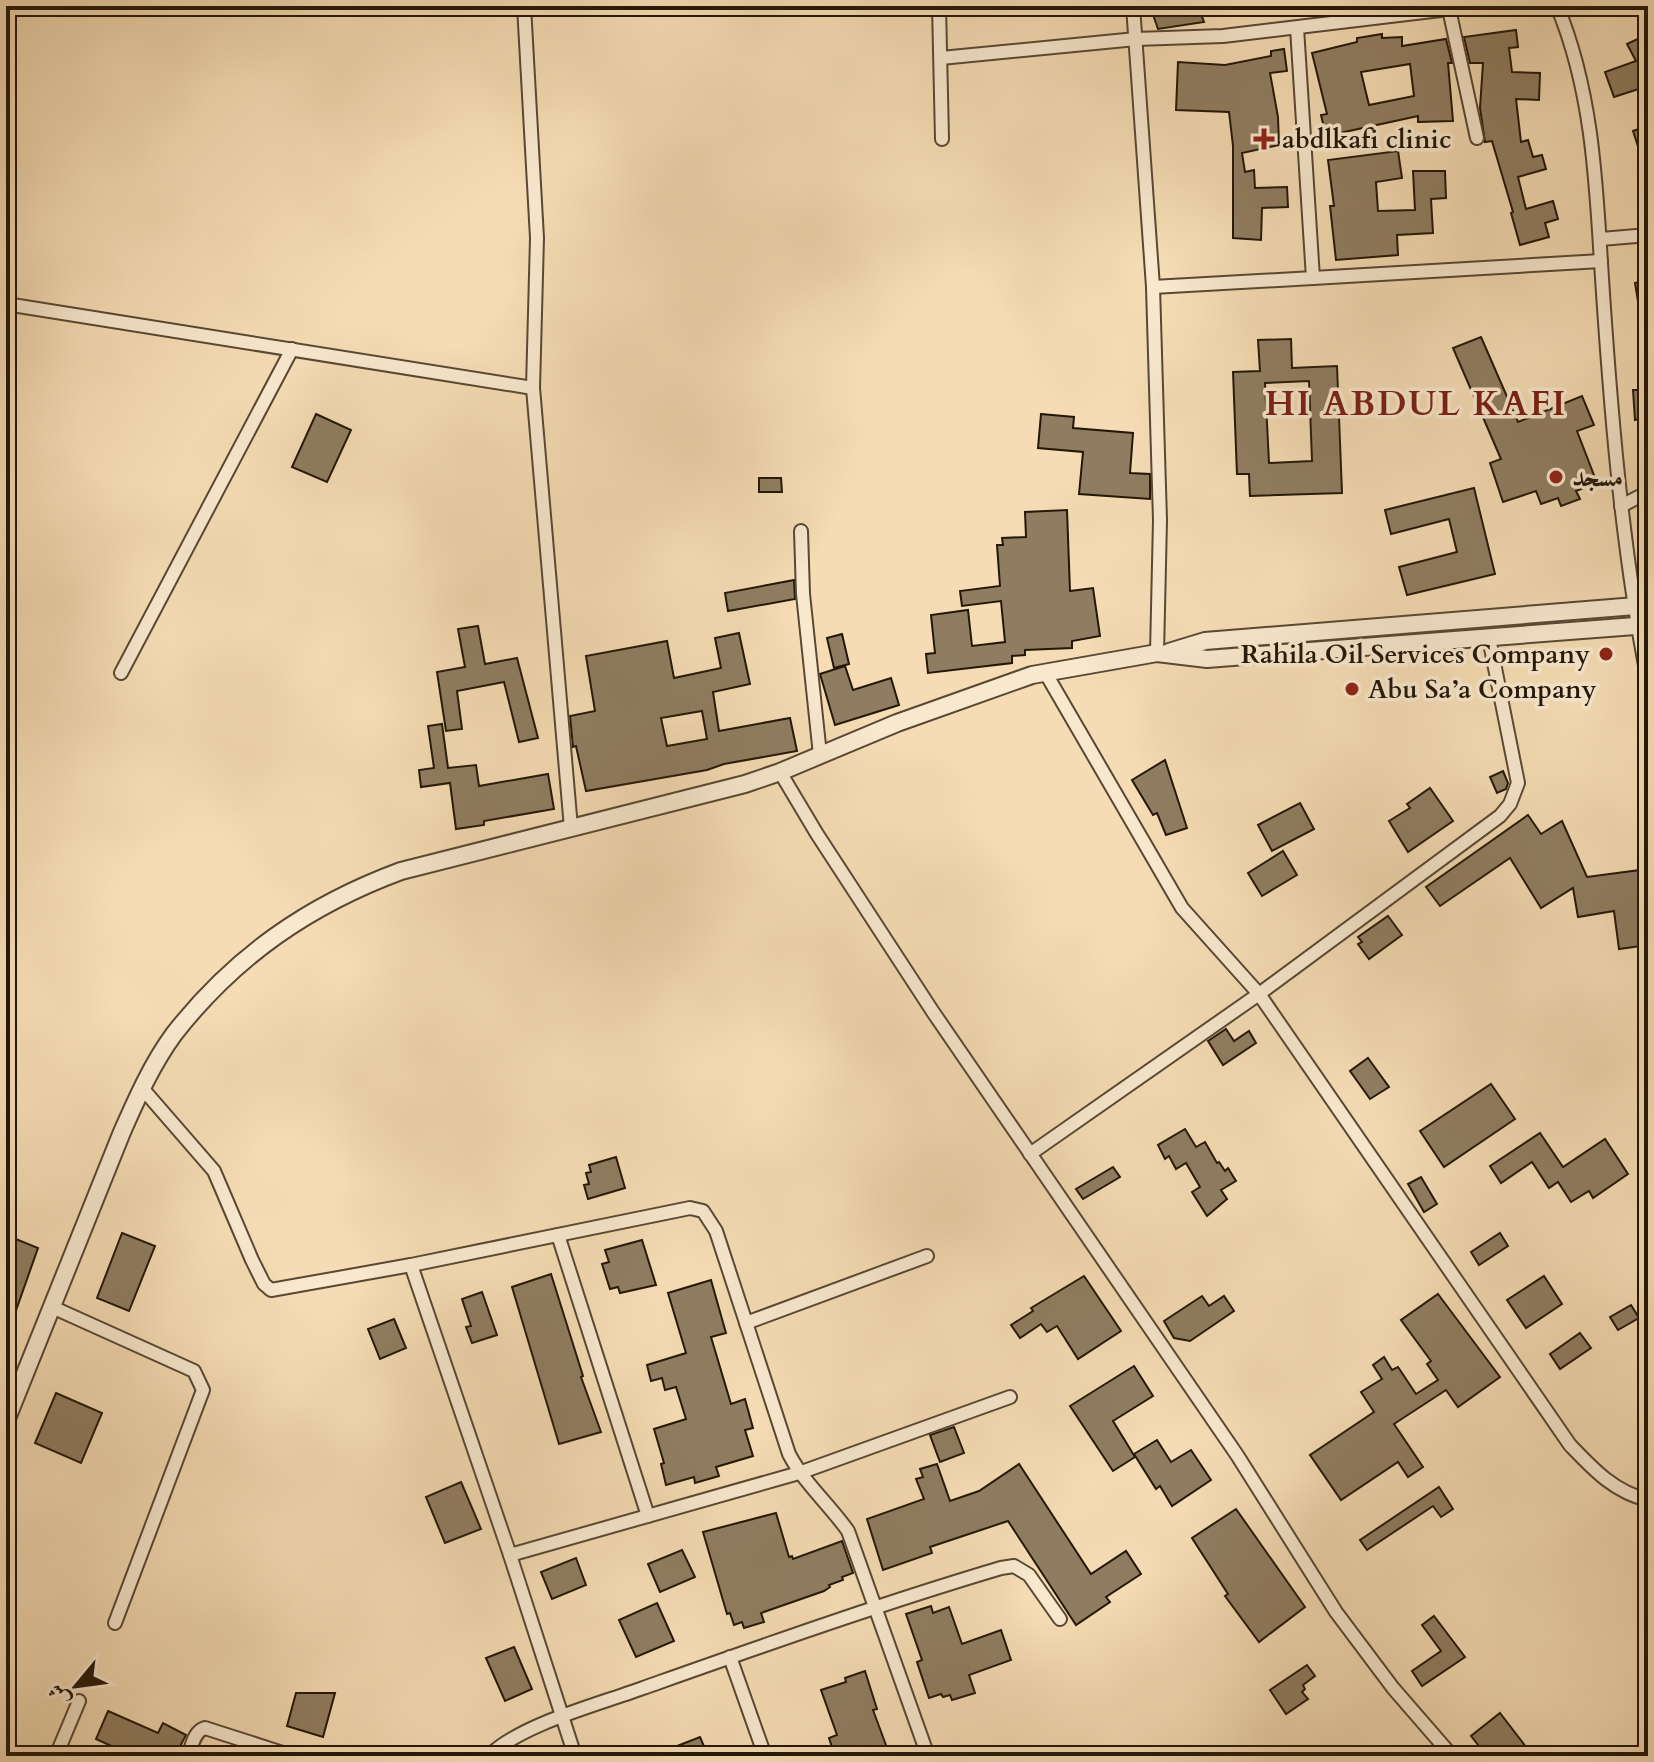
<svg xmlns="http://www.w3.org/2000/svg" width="1654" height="1762" viewBox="0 0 1654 1762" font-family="Cardo,Amiri,serif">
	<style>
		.building { fill: #907d61; stroke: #231708; stroke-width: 2; fill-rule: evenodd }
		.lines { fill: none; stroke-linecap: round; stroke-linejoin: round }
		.minor-casing { stroke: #584833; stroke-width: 16 }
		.tertiary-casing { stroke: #584833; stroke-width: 20 }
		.minor { stroke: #f8e8ce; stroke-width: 12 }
		.tertiary { stroke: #f8e8ce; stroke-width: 16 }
		.poi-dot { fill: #8f2418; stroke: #f8e8ce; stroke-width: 3 }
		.labels { text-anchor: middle; stroke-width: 7; stroke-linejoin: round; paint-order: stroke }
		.poi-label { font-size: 26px; font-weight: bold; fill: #231708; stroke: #f8e8ce; text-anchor: start }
		.district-label { font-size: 34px; font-weight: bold; letter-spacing: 2px; fill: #7a1f14; stroke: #f8e8ce }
	</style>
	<rect width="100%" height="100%" fill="#f5dcb4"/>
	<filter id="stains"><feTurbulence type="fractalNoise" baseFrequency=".0025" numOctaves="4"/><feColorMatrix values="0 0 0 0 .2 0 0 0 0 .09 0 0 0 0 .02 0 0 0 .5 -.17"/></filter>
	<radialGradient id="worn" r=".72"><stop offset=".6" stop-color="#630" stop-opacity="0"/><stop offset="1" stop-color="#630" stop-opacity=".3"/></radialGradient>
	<!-- building -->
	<g class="building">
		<path d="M1150 6H1198L1204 22 1158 29Z"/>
		<path d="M1516 30 1518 47 1509 48 1512 72 1540 73 1539 100 1516 99 1521 142 1528 140 1533 157 1542 155 1546 169 1518 177 1526 209 1553 201 1558 219 1545 223 1549 237 1520 245 1511 213 1513 212 1492 141 1485 142 1480 108 1483 63H1470L1464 37Z"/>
		<path d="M1382 34V38L1402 37V46L1446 39 1452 63H1448L1453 121 1418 122V116L1326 136 1321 115 1327 114 1312 53 1357 42V38ZM1410 64 1414 96 1369 105 1361 72Z"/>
		<path d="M1648 34V86L1614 97 1605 72 1636 61 1627 44Z"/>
		<path d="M1284 49 1287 71 1270 73 1278 117 1279 145 1242 153 1245 172 1254 170 1255 188 1287 187 1288 207 1262 208 1261 240 1233 238V146L1229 112 1176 110 1178 62 1225 65 1271 56V51Z"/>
		<path d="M1648 126V167L1645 168 1633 131Z"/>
		<path d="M1398 151 1402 178 1376 182 1378 211 1415 210 1413 171H1445L1446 198 1431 199 1433 233 1397 235 1398 255 1336 260 1330 206H1334L1328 160Z"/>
		<path d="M1648 280V319L1641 320 1635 283Z"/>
		<path d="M1481 337 1518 422 1582 396 1594 425 1577 431 1597 483 1576 491 1580 499 1561 506 1558 498 1541 504 1536 491 1503 502 1490 463 1501 459 1453 348Z"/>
		<path d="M1291 339 1292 368 1337 366 1342 493 1250 496 1249 474H1237L1233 372 1260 371 1258 340ZM1309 381 1312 461 1269 463 1265 383Z"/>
		<path d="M1633 390H1648V417L1635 420Z"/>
		<path d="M316 414 351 430 327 482 292 467Z"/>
		<path d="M1041 414 1074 417 1073 428 1133 433 1130 473 1150 474V499L1079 494 1083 452 1038 448Z"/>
		<path d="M759 478H781L782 492H759Z"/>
		<path d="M1474 488 1495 574 1407 595 1399 567 1457 552 1449 519 1391 534 1385 510Z"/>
		<path d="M1067 510 1070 591 1093 588 1100 636 1072 641V648L1025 650V655L1012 656V663L928 673 926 654 935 653 931 615 968 610 972 646 1005 642 1001 601 962 606 960 591 1000 586 997 545H1003L1002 538 1026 537 1025 512Z"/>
		<path d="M794 580 795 599 728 611 725 593Z"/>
		<path d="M478 626 485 664 517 658 538 738 519 742 504 682 457 691 462 729 446 731 437 672 465 667 458 629Z"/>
		<path d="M739 633 750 684 713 692 719 731 790 718 797 751 724 764 707 770 586 791 576 746 573 747 570 716 595 711 586 656 667 641 674 678 721 668 715 638ZM702 711 707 739 667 746 661 718Z"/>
		<path d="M842 634 849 664 834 668 827 638Z"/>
		<path d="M845 666 853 690 891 678 899 705 835 725 820 674Z"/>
		<path d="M442 724 448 768 476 765 479 786 548 774 554 809 484 821V825L456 829 450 783 421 787 419 770 434 768 428 726Z"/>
		<path d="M1165 760 1187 828 1166 835 1157 813 1153 815 1132 780Z"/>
		<path d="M1503 771 1508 783 1506 789 1497 793 1490 777Z"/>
		<path d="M1430 788 1453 821 1408 852 1389 821 1410 808 1407 804Z"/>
		<path d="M1300 803 1314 829 1272 851 1258 825Z"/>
		<path d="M1528 815 1541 834 1562 821 1587 877 1648 869V945L1619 949 1614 911 1578 917 1573 888 1541 908 1510 858 1440 906 1426 887Z"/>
		<path d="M1283 851 1297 875 1262 896 1248 873Z"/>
		<path d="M1388 916 1402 935 1369 959 1358 944 1362 942 1358 937Z"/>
		<path d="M1226 1029 1234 1041 1249 1031 1256 1043 1223 1065 1208 1041Z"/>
		<path d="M1368 1058 1389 1087 1370 1099 1350 1071Z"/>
		<path d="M1491 1084 1515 1119 1444 1167 1420 1131Z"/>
		<path d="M1185 1129 1196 1147 1205 1142 1217 1163 1219 1162 1225 1171 1228 1168 1236 1181 1221 1190 1227 1199 1207 1216 1192 1192 1200 1187 1186 1163 1176 1169 1169 1156 1165 1159 1158 1145Z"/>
		<path d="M1540 1133 1563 1167 1605 1139 1628 1174 1593 1198 1589 1191 1571 1202 1558 1182 1549 1188 1532 1162 1501 1183 1490 1166Z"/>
		<path d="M616 1157 625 1188 588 1199 584 1185 589 1184 586 1173 591 1172 589 1165Z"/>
		<path d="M1113 1167 1120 1177 1083 1199 1076 1189Z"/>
		<path d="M1421 1177 1437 1204 1424 1212 1408 1184Z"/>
		<path d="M122 1233 155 1246 129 1311 97 1298Z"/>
		<path d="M1500 1233 1508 1246 1479 1265 1471 1252Z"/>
		<path d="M6 1235 38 1248 7 1336 6 1335Z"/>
		<path d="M642 1240 656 1285 620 1293 618 1287 610 1289 602 1264 609 1262 605 1250Z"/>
		<path d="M551 1274 583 1376 581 1377 601 1432 559 1444 512 1287Z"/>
		<path d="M1084 1276 1121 1331 1078 1359 1057 1326 1047 1332 1041 1324 1020 1338 1011 1325 1033 1311 1031 1308Z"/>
		<path d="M1544 1276 1562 1304 1526 1328 1507 1300Z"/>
		<path d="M711 1280 726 1333 711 1337 731 1404 745 1399 753 1428 745 1430 753 1456 716 1467 719 1476 695 1483 694 1477 666 1485 661 1464 664 1463 654 1429 686 1419 676 1387 665 1390 662 1378 651 1381 647 1365 686 1353 668 1293Z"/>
		<path d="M482 1292 497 1335 472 1343 466 1327 471 1326 462 1299Z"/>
		<path d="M1438 1294 1500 1377 1458 1407 1446 1390 1394 1424 1423 1467 1408 1477 1398 1462 1341 1500 1310 1455 1374 1412 1361 1392 1382 1379 1373 1365 1384 1357 1392 1370 1398 1367 1416 1394 1438 1380 1427 1364 1431 1361 1401 1320Z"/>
		<path d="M1202 1296 1209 1306 1224 1296 1234 1311 1190 1341 1174 1338 1164 1321Z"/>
		<path d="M1631 1305 1639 1318 1618 1330 1610 1317Z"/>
		<path d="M394 1319 406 1348 380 1359 368 1329Z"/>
		<path d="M1580 1333 1591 1348 1560 1369 1550 1354Z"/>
		<path d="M1134 1366 1153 1396 1113 1421 1135 1457 1113 1471 1070 1406Z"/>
		<path d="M56 1393 102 1413 81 1463 35 1443Z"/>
		<path d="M954 1427 964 1453 940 1462 930 1435Z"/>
		<path d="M1157 1440 1171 1462 1191 1450 1211 1480 1172 1506 1160 1486 1156 1489 1134 1454Z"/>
		<path d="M937 1464 950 1501 979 1491 1019 1464 1091 1574 1126 1551 1141 1574 1106 1597 1110 1602 1076 1625 1008 1521 930 1547 932 1553 883 1570 867 1519 924 1499 916 1479 923 1477 920 1469Z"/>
		<path d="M461 1482 481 1529 445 1543 426 1497Z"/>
		<path d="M1439 1487 1453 1509 1441 1517 1433 1506 1367 1550 1360 1540Z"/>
		<path d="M1236 1509 1305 1607 1259 1642 1225 1596 1228 1594 1192 1538Z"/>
		<path d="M776 1513 789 1557 792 1556 793 1559 842 1541 853 1573 842 1577 843 1580 829 1585 830 1587 824 1591 761 1613 764 1622 744 1628 742 1622 734 1625 730 1613 727 1614 703 1532Z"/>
		<path d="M682 1550 695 1577 660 1592 648 1564Z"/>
		<path d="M576 1558 586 1585 552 1599 541 1572Z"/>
		<path d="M657 1603 674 1641 636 1657 619 1620Z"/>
		<path d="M931 1606 933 1613 949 1607 962 1644 1001 1630 1011 1660 969 1675 975 1693 952 1700 950 1695 943 1697 941 1694 929 1698 917 1662 922 1660 906 1614Z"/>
		<path d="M1434 1616 1465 1657 1422 1686 1412 1671 1441 1651 1422 1625Z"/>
		<path d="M514 1647 532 1689 505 1701 486 1658Z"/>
		<path d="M1307 1665 1315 1676 1303 1685 1305 1689 1302 1692 1308 1699 1286 1714 1270 1690Z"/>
		<path d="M865 1671 877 1709 873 1710 890 1756H835L829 1738 837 1735 821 1690 846 1682 845 1678Z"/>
		<path d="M296 1693H335L323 1737 287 1726Z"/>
		<path d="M108 1711 158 1733 163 1723 186 1735 175 1756H133L96 1739Z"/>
		<path d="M1500 1713 1533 1756H1487L1471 1736Z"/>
		<path d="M700 1737 708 1756H654V1755Z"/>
	</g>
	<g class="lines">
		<!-- minor casing -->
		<g class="minor-casing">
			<g id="minor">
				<path d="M524 6 537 238 533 388 571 828"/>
				<path d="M939 6 942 139"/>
				<path d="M1133 6 1153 287 1160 520 1157 653"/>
				<path d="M1557 6C1591 87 1596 177 1601 263 1610 403 1621 544 1648 681"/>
				<path d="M1449 9 1477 138"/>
				<path d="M941 58 1136 39 1223 36 1449 9 1528 6"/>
				<path d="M1601 239 1648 235"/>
				<path d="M1313 278 1601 261"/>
				<path d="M1153 287 1313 278 1297 28"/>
				<path d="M6 304 533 388"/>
				<path d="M1621 506 1648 492"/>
				<path d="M801 531 803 594 820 755"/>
				<path d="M1045 672 1182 908 1259 994 1570 1445C1593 1469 1614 1492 1648 1500"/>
				<path d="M121 673 292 349"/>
				<path d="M780 772 817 834 933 1012 1237 1455 1336 1612 1393 1688 1452 1756"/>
				<path d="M142 1088 214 1171 252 1260 264 1284 271 1290 411 1265 690 1208 703 1211 716 1231 789 1454C804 1483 829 1504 848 1531L928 1756"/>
				<path d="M1030 1154 1259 994 1500 816 1510 804 1518 783 1489 638"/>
				<path d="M558 1235 648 1516"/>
				<path d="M411 1265 510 1555 575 1756"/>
				<path d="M52 1307 194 1371 203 1390 115 1623"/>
				<path d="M746 1323 927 1256"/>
				<path d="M510 1555 799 1473 1010 1397"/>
				<path d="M730 1657 765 1756"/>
				<path d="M56 1756 79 1701"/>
				<path d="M188 1756C192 1746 194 1731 205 1728L292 1756"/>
				<path d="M489 1756C521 1724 600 1704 643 1688 762 1646 880 1604 1001 1568L1014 1566 1029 1575 1060 1619"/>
				<path d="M1043 1756 1057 1754 1065 1756"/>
			</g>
		</g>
		<!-- tertiary casing -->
		<g class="tertiary-casing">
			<g id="tertiary">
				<path d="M1169 652 1205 641 1648 605"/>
				<path d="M6 1421 122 1132C137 1098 152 1064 174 1034 235 956 309 905 401 871L745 784 780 772 897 723 1032 675 1157 653 1207 659 1648 625"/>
			</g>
		</g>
		<!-- minor -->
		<use href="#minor" class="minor"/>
		<!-- tertiary -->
		<use href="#tertiary" class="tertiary"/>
	</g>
	<!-- markers -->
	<g class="poi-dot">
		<path d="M1260 127h8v8h8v8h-8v8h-8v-8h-8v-8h8z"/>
		<circle cx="1556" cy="477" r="8"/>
		<circle cx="1606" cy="654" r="8"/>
		<circle cx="1352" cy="689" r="8"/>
	</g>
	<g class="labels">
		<!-- poi labels -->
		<g class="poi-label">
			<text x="1282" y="148">abdlkafi clinic</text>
			<text x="1572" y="486">مسجد</text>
			<text x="1590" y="663" text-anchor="end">Rahila Oil Services Company</text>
			<text x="1368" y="698">Abu Sa’a Company</text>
		</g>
		<!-- district labels -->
		<g class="district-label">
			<text x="1416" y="415">HI ABDUL KAFI</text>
		</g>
	</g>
	<!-- margin -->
	<rect width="1654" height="1762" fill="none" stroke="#f5dcb4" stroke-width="32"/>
	<rect x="8" y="8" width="1638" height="1746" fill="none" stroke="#231708" stroke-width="4"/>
	<rect x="16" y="16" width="1622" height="1730" fill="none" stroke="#231708" stroke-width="2"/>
	<!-- north arrow -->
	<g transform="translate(76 1686) rotate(241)" stroke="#f8e8ce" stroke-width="6" paint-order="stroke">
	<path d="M0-6L14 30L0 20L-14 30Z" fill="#231708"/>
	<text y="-12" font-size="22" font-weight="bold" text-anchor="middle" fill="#231708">ش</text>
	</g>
	<rect width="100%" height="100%" filter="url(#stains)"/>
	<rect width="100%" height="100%" fill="url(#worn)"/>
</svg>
